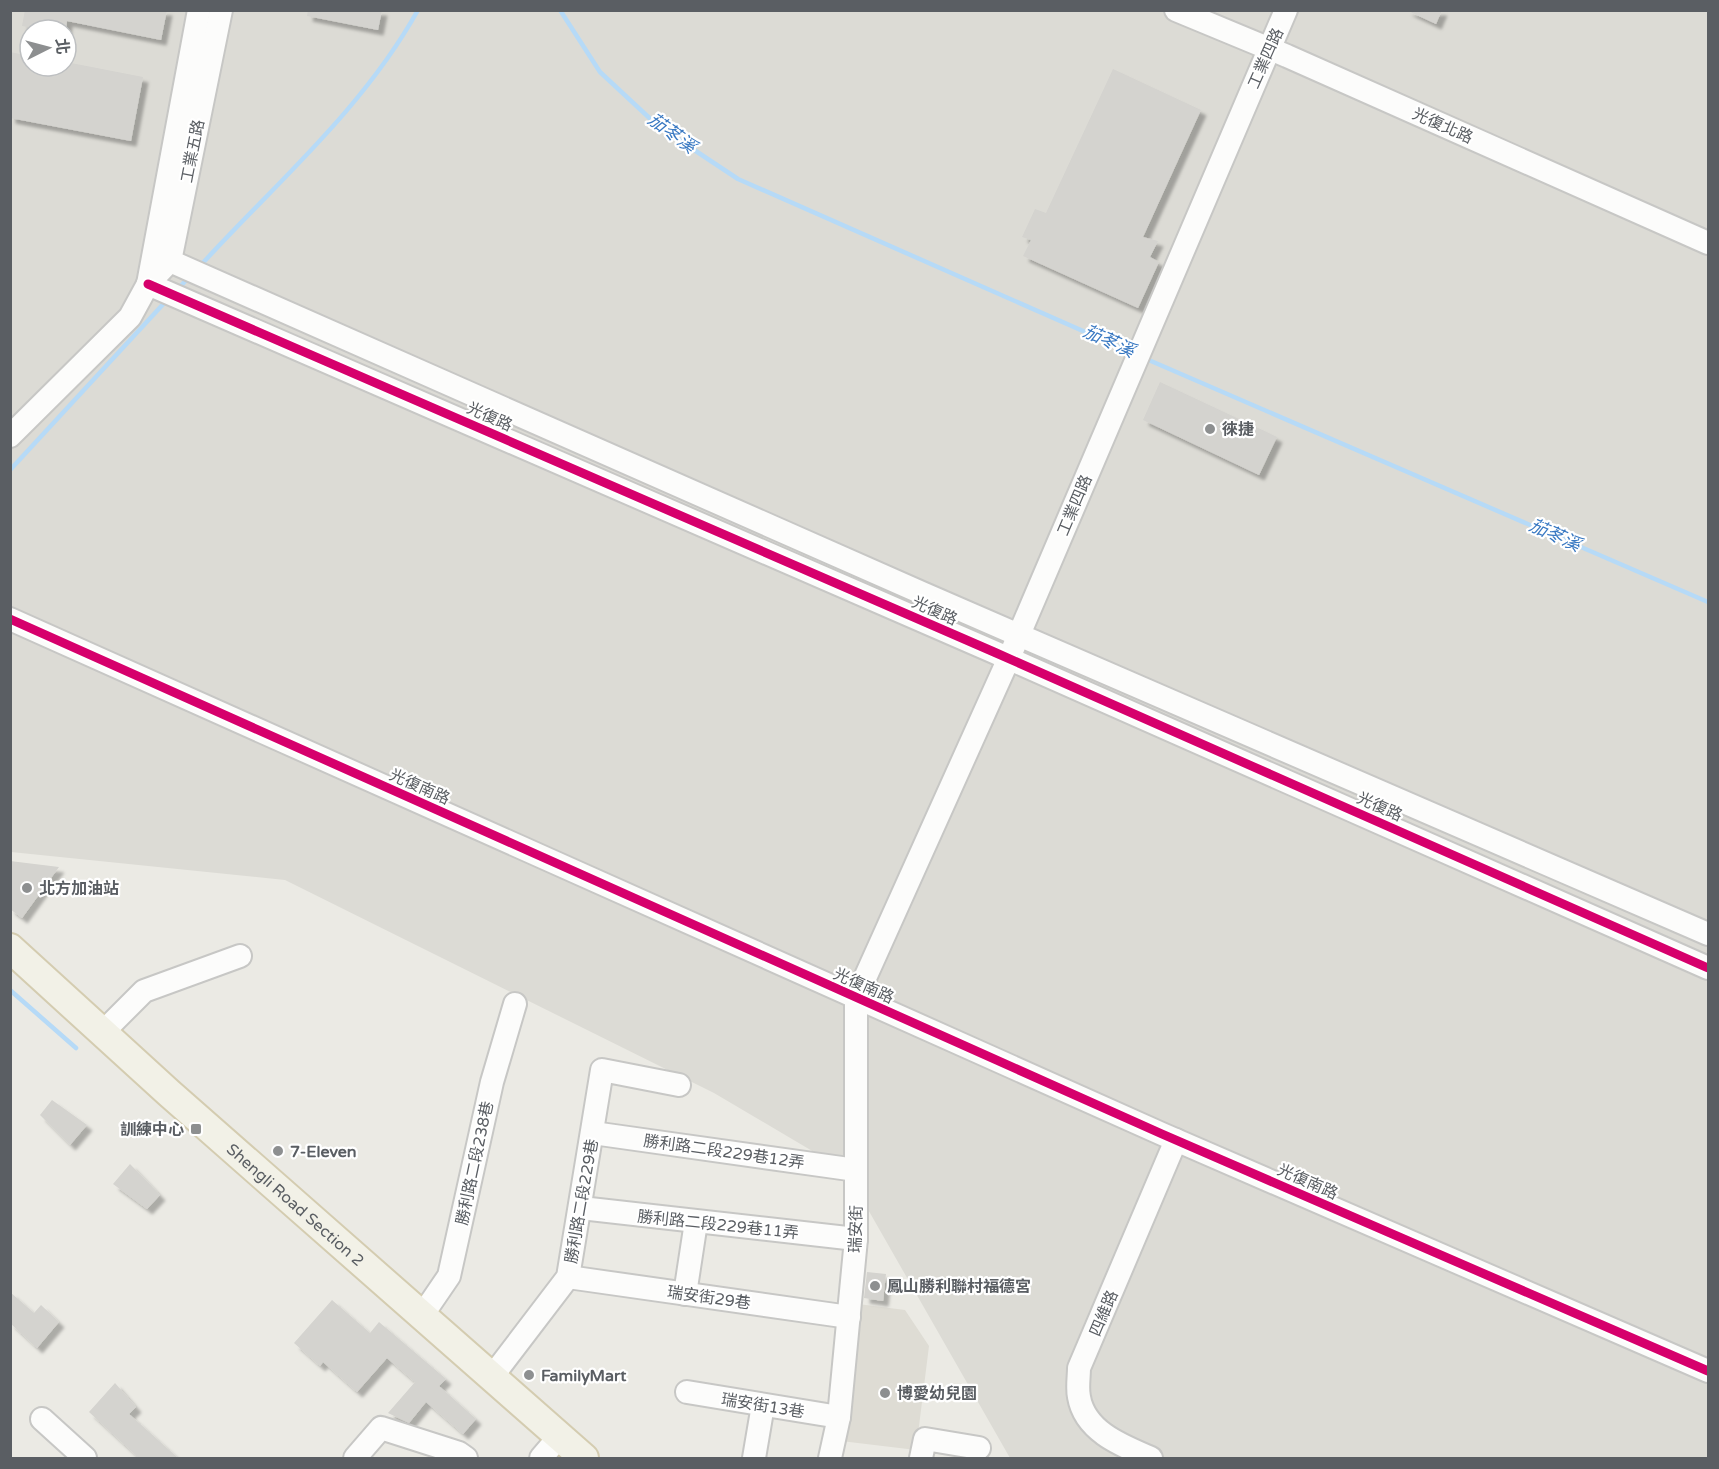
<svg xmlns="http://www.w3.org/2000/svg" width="1719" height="1469" viewBox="0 0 1719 1469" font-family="'Varela Round','Noto Sans TC',sans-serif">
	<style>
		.industrial { fill: #dcdbd5; fill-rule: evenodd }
		.education { fill: #dedcd4 }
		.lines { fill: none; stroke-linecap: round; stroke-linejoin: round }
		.stream { stroke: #b6daf7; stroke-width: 4.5 }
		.building { fill: #d4d3cf; filter: url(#shadow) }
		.minor-casing { stroke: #c7c7c5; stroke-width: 26 }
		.major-casing { stroke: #d4ccb0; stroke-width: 32 }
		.minor { stroke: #fcfcfb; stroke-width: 22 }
		.major { stroke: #f2f1e7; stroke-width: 28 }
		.cycleway-casing { stroke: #fff; stroke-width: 13 }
		.cycleway { stroke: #d6006c; stroke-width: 9 }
		.poi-dot { fill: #8d8f90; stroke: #fff; stroke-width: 2 }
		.labels { text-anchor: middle; stroke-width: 4.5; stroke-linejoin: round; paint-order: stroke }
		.street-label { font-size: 16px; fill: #5a5e63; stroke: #fff }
		.poi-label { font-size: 16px; font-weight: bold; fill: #5a5e63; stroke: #fff; text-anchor: start }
		.water-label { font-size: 18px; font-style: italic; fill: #3878c2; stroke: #fff }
	</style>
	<defs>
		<filter id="shadow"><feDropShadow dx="5.5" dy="5.5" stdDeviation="1.5" flood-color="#0004"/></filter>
	</defs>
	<rect width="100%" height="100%" fill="#ebeae4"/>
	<!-- industrial -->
	<path class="industrial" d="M10 11H1708V1458H1010L846 1171 714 1093 285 880 11 852ZM30 30H66V66H30Z"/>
	<!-- education -->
	<path class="education" d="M858 1304 905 1310 929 1346 916 1450 841 1441Z"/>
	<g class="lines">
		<!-- stream -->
		<g class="stream">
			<path d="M560 10 600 72 658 126 738 179 1133 353"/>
			<path d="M200 266C275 184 363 109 418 10"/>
			<path d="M177 290 190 276"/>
			<path d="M1144 358 1708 602"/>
			<path d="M10 470 167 300"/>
			<path d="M10 990 76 1048"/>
		</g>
	</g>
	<!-- building -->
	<g class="building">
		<path d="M25 10H167L161 40 67 21 66 30H44L22 26Z"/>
		<path d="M308 10H382L378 30 307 16Z"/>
		<path d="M1406 10H1442L1436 24Z"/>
		<path d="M10 52 30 56V66H66V62L143 77 131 141 10 118Z"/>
		<path d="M1113 69 1201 110 1143 237 1158 241 1150 257 1159 262 1138 308 1023 256 1031 240 1022 237 1035 209 1046 213Z"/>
		<path d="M1160 382 1277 437 1259 475 1143 420Z"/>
		<path d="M10 861 59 867 22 918 10 909Z"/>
		<path d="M52 1100 87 1125 70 1145 40 1115Z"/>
		<path d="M130 1164 160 1195 147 1209 113 1184Z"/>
		<path d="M867 1272 886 1274 883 1301 864 1298Z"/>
		<path d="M10 1292 34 1313 41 1305 59 1322 37 1348 10 1323Z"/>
		<path d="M332 1300 370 1333 379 1322 446 1379 439 1386 476 1419 463 1434 426 1402 409 1423 388 1413 415 1382 387 1358 357 1392 323 1362 320 1366 294 1343Z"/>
		<path d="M115 1383 136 1407 129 1414 178 1458H139L89 1412Z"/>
	</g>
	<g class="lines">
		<!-- minor casing -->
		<g class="minor-casing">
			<g id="minor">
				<path d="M1176 10 1287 56 1708 243"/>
				<path d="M170 261 922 593 1708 934"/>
				<path d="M148 284 994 652 1708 968"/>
				<path d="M148 284 199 10"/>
				<path d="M10 436 130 317 148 284 170 261 221 10"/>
				<path d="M10 619 1162 1134 1708 1371"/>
				<path d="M103 1032 144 991 240 956"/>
				<path d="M593 1133 856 1170"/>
				<path d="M581 1208 856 1239"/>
				<path d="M568 1277 849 1317"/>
				<path d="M685 1294 696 1222"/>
				<path d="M421 1317 449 1276 492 1082 515 1004"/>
				<path d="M491 1378 568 1277 602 1070 679 1085"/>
				<path d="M687 1392 839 1417"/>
				<path d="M42 1419 85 1458"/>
				<path d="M355 1458 381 1428 459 1453 466 1458"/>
				<path d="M541 1458 559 1437"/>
				<path d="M754 1458 763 1405"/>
				<path d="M830 1458 839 1417 856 1239V998L1009 658 1286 10"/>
				<path d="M921 1458 925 1439 979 1448"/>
				<path d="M1151 1458C1123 1446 1085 1432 1079 1397 1077 1388 1079 1377 1079 1368L1176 1140"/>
			</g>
		</g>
		<!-- major casing -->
		<g class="major-casing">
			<g id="major">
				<path id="s1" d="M10 948 169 1093 584 1458"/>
			</g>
		</g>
		<!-- minor -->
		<use href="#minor" class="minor"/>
		<!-- major -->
		<use href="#major" class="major"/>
		<!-- cycleway casing -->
		<g class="cycleway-casing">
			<g id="cycleway">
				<path d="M148 284 994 652 1708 968"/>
				<path d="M10 619 1162 1134 1708 1371"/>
			</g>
		</g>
		<!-- cycleway -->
		<use href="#cycleway" class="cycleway"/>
	</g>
	<!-- markers -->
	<g class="poi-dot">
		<circle cx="1210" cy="429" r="6"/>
		<circle cx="27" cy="888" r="6"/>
		<rect x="190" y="1123" width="12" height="12" rx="3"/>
		<circle cx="278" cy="1151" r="6"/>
		<circle cx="875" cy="1286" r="6"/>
		<circle cx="529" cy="1375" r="6"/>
		<circle cx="885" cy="1393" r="6"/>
	</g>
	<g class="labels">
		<!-- street labels -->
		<g class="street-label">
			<text transform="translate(1265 58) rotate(-66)" y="6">工業四路</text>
			<text transform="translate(1443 125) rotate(24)" y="6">光復北路</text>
			<text transform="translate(192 151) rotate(-79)" y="6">工業五路</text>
			<text transform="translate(490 416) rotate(24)" y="6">光復路</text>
			<text transform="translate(1074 505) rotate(-67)" y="6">工業四路</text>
			<text transform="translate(935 610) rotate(24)" y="6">光復路</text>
			<text transform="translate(420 786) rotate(24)" y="6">光復南路</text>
			<text transform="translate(1380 806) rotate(24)" y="6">光復路</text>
			<text transform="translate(864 985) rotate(24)" y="6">光復南路</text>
			<text transform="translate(724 1151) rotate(8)" y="6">勝利路二段229巷12弄</text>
			<text transform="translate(474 1163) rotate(-78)" y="6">勝利路二段238巷</text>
			<text transform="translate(1308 1181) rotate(24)" y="6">光復南路</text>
			<text transform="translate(581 1201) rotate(-80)" y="6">勝利路二段229巷</text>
			<text dy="6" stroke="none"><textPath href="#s1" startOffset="384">Shengli Road Section 2</textPath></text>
			<text transform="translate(718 1224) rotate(6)" y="6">勝利路二段229巷11弄</text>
			<text transform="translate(855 1229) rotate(-88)" y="6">瑞安街</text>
			<text transform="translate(709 1297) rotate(8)" y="6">瑞安街29巷</text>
			<text transform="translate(1103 1313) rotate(-67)" y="6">四維路</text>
			<text transform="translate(763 1405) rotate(9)" y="6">瑞安街13巷</text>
		</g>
		<!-- poi labels -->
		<g class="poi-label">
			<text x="1222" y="435">徠捷</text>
			<text x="39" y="894">北方加油站</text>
			<text x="184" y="1135" text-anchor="end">訓練中心</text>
			<text x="290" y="1157">7-Eleven</text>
			<text x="887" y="1292">鳳山勝利聯村福德宮</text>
			<text x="541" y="1381">FamilyMart</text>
			<text x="897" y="1399">博愛幼兒園</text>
		</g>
		<!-- water labels -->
		<g class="water-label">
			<text transform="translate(672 133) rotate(36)" y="6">茄苳溪</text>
			<text transform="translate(1109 341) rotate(24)" y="6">茄苳溪</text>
			<text transform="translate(1555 535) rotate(24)" y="6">茄苳溪</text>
		</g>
	</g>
	<!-- border -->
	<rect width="1719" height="1469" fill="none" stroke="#5a5e63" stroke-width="24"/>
	<!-- north arrow -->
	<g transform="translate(48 48) rotate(84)"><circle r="28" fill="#ffffff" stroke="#bdbfc1" stroke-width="1.5"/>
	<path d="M0-4.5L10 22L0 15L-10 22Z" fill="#8d8f90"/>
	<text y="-9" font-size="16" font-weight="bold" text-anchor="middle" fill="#5a5e63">北</text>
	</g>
</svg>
